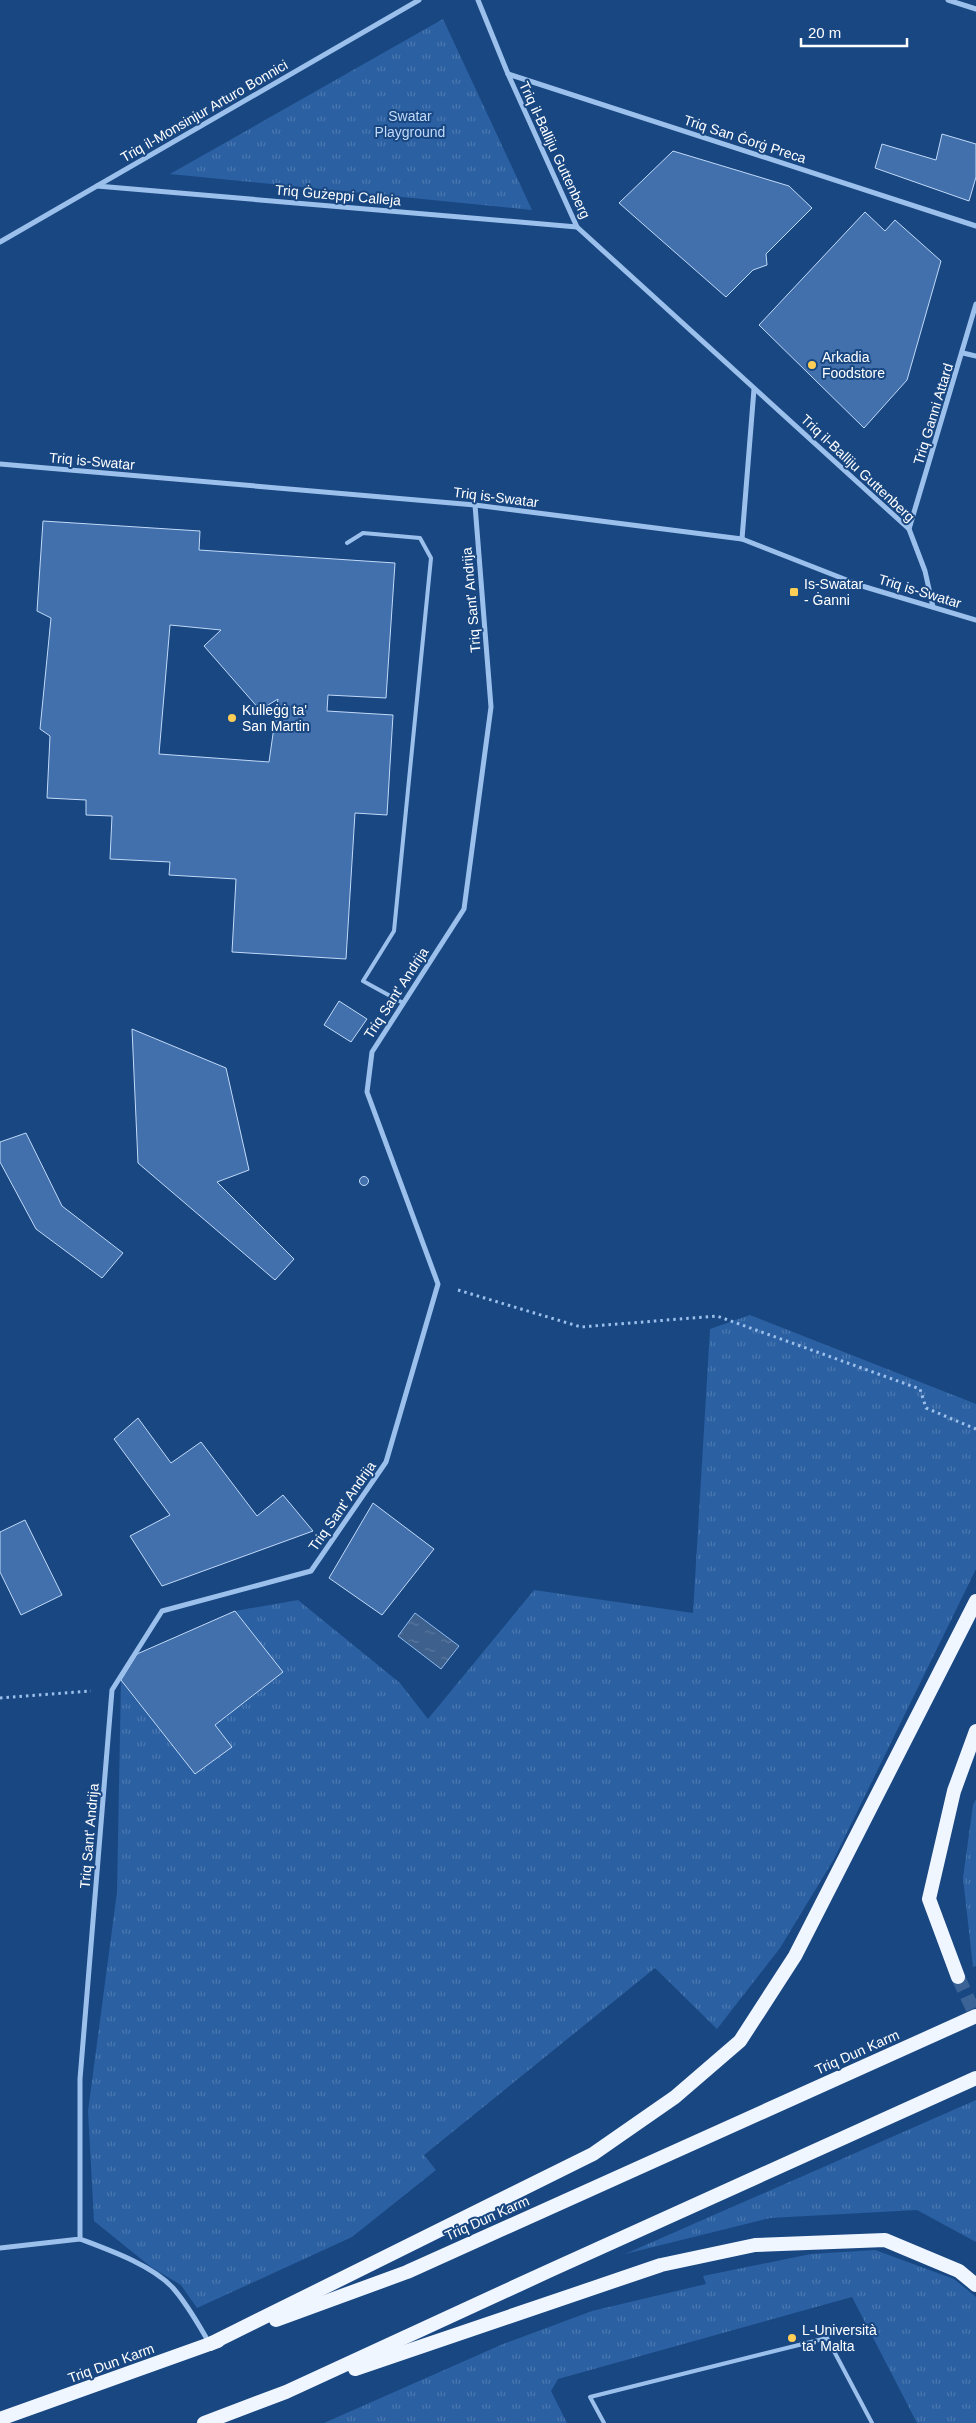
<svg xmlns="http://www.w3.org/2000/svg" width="976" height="2423" viewBox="0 0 976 2423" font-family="Helvetica,sans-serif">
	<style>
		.grass { fill: url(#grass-tufts) }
		.water { fill: url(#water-ripples); stroke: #8fbbee }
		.building { fill: #4170ac; stroke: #c1daf9; fill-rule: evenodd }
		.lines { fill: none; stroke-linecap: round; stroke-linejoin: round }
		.trunk-tunnel { stroke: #3c6395; stroke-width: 14; stroke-dasharray: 14 7; stroke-linecap: butt }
		.path { stroke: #9cc0ec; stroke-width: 3; stroke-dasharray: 2.5 4; stroke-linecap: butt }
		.service { stroke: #9cc0ec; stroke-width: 4 }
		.minor { stroke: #9cc0ec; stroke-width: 5 }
		.trunk { stroke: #f0f6ff; stroke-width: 14 }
		.poi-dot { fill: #ffce57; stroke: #194782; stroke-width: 2 }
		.labels { text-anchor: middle; stroke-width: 4; stroke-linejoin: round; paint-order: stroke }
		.street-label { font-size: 14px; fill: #fff; stroke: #194782 }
		.park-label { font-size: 14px; fill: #c1daf9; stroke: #194782 }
		.poi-label { font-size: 14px; fill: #fff; stroke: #194782; text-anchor: start }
	</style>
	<defs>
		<pattern id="grass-tufts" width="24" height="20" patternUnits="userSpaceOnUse" patternTransform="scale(1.25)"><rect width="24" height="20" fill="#2b60a2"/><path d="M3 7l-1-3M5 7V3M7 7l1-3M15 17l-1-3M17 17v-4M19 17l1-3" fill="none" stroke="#4b78b0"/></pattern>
		<pattern id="water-ripples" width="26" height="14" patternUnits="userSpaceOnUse" patternTransform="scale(1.25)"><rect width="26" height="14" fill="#3e608c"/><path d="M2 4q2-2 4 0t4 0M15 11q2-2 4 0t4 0" fill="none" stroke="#5b789d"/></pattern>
	</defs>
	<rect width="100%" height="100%" fill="#194782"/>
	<!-- grass -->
	<g class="grass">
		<path d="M443 19 532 210 170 174Z"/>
		<path d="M750 1315 976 1404V1569L834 1859 780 1948 717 2029 655 1968 424 2155 436 2170 352 2237 197 2308 181 2285 151 2267 94 2221 88 2111 117 1892 121 1680 195 1774 232 1747 215 1725 283 1672 235 1611 298 1600 400 1683 428 1719 534 1590 693 1613 710 1329Z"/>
		<path d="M976 1799V1966L973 1967 963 1878 973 1805Z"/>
		<path d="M976 2100V2242L917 2210 770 2218 625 2254Z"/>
		<path d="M875 2250 954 2279 976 2297V2423H917L852 2297 558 2379 551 2391 567 2423H324L503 2344 592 2311 706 2284 703 2276 811 2254Z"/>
	</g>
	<!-- water -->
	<path class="water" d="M415 1613 459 1646 441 1669 398 1636Z"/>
	<!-- building -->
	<g class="building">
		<path d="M942 134 976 144V177L969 201 875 168 882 144 936 160Z"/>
		<path d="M673 151 789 186 812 208 766 254 767 265 753 270 726 297 619 203Z"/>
		<path d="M865 212 885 231 895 220 941 261 907 380 864 428 759 325Z"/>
		<path d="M43 521 200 531 199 550 395 563 386 698 328 695 327 711 393 715 387 815 355 813 346 959 232 952 236 879 169 875 170 862 110 859 112 816 86 815V800L47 798 50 736 40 729 51 618 37 611ZM170 625 221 630 204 646 260 710 278 699 269 762 159 754Z"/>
		<path d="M339 1001 367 1019 351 1042 324 1025Z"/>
		<path d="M132 1029 226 1068 249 1170 217 1182 294 1259 275 1280 138 1163Z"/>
		<path d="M26 1133 62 1206 123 1253 102 1278 36 1229 0 1162V1142Z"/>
		<circle cx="364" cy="1181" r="4.5"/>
		<path d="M138 1418 171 1463 201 1442 257 1516 283 1495 313 1531 162 1586 130 1536 170 1515 114 1439Z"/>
		<path d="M373 1503 434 1549 382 1615 329 1578Z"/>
		<path d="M25 1520 62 1595 21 1615 0 1572V1532Z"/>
		<path d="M235 1611 283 1672 215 1725 232 1747 195 1774 121 1680 137 1654Z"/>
	</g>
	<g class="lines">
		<!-- trunk-tunnel -->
		<path class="trunk-tunnel" d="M958 1977 976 2016"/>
		<!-- path -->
		<g class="path">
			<path d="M458 1290 581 1327 717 1316 920 1389 926 1408 976 1429"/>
			<path d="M0 1698 91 1691"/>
		</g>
		<!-- service -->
		<g class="service">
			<path d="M347 543 363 533 420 538 431 558 394 931 363 981 403 1003"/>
			<path d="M604 2423 590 2397 827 2338 872 2423"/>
		</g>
		<!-- minor -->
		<g class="minor">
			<path d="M478 0 508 74 577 227 909 529 925 571 933 607"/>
			<path d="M948 0 976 9"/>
			<path d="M508 74 976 226"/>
			<path d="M97 186 577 227"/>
			<path d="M0 242 419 0"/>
			<path d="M963 353 976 356"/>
			<path d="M0 464 475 505 742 539 862 586 976 620"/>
			<path d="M909 529 976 304"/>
			<path d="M742 539 754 389"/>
			<path d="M80 2239C109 2250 152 2265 173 2288 188 2305 198 2324 210 2344"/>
			<path d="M0 2248 80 2239V2079L112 1690 162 1611 311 1571 386 1462 438 1284 367 1092 372 1052 464 909 491 707 475 505"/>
		</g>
		<!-- trunk -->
		<g class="trunk">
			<path d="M958 1977 929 1899 954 1791 976 1731"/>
			<path d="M276 2320 407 2272 976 2016"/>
			<path d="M210 2344 593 2154 675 2097 740 2041 795 1956 976 1601"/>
			<path d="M355 2369 661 2265 755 2245 885 2240 959 2271 976 2285"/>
			<path d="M0 2419 218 2341"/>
			<path d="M204 2423 286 2392 551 2270 976 2078"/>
		</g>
	</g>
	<!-- markers -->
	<g class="poi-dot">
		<circle cx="812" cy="365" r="5"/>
		<rect x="789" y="587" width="10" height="10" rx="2.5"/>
		<circle cx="232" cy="718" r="5"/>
		<circle cx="792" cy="2338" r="5"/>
	</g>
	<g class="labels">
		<!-- street labels -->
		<g class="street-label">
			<text transform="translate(204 111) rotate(-30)" y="5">Triq il-Monsinjur Arturo Bonnici</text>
			<text transform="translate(745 139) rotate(18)" y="5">Triq San Ġorġ Preca</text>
			<text transform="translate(555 150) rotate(65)" y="5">Triq il-Balliju Guttenberg</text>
			<text transform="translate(338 195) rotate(5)" y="5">Triq Ġużeppi Calleja</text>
			<text transform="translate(933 414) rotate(-73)" y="5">Triq Ganni Attard</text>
			<text transform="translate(92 461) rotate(5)" y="5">Triq is-Swatar</text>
			<text transform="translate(858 468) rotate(43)" y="5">Triq il-Balliju Guttenberg</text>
			<text transform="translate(496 497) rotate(7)" y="5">Triq is-Swatar</text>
			<text transform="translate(920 591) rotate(17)" y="5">Triq is-Swatar</text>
			<text transform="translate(471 600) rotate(-95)" y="5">Triq Sant' Andrija</text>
			<text transform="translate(396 993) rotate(-57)" y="5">Triq Sant' Andrija</text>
			<text transform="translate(342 1506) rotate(-55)" y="5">Triq Sant' Andrija</text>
			<text transform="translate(89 1836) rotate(-85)" y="5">Triq Sant' Andrija</text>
			<text transform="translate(857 2052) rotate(-24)" y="5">Triq Dun Karm</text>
			<text transform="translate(487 2218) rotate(-24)" y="5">Triq Dun Karm</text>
			<text transform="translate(111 2363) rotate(-20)" y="5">Triq Dun Karm</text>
		</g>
		<!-- park labels -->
		<g class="park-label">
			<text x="410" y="121">Swatar<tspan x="410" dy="16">Playground</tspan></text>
		</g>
		<!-- poi labels -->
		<g class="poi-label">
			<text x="822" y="362">Arkadia<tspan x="822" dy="16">Foodstore</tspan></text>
			<text x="804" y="589">Is-Swatar<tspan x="804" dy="16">- Ġanni</tspan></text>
			<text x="242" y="715">Kulleġġ ta'<tspan x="242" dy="16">San Martin</tspan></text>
			<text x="802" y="2335">L-Università<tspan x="802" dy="16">ta' Malta</tspan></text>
		</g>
	</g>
	<!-- scale -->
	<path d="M801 38v8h106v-8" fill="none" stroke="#ffffff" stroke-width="2.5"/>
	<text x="808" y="38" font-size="15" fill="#ffffff" stroke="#194782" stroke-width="4" paint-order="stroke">20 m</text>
</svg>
